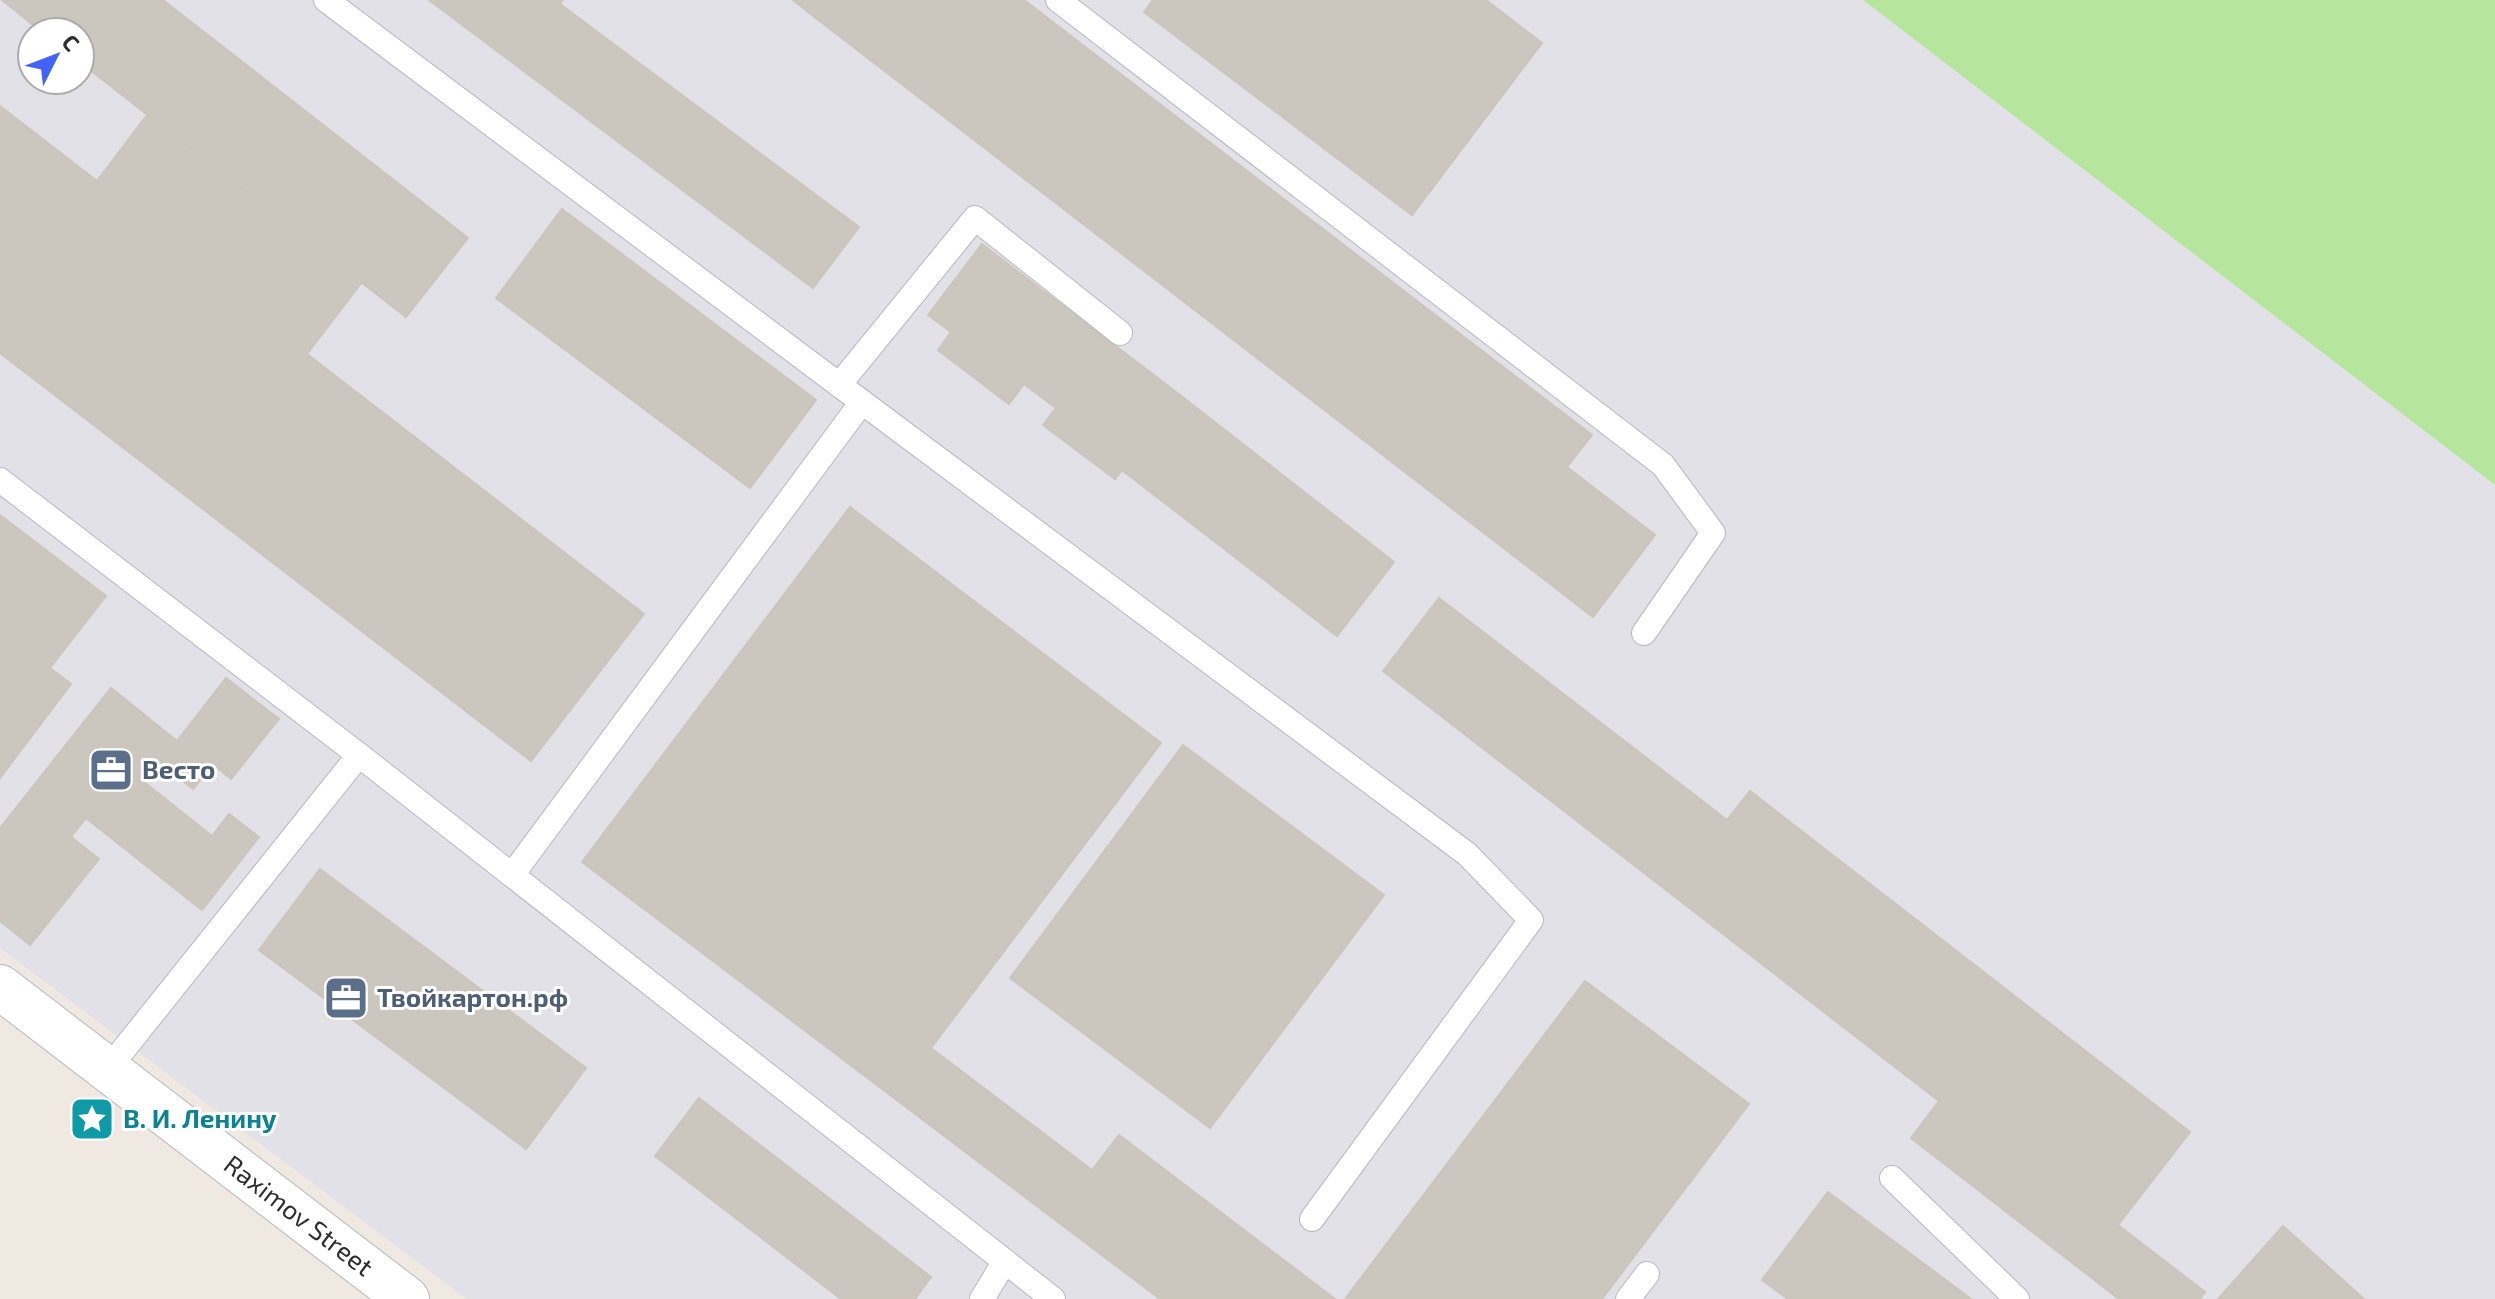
<svg xmlns="http://www.w3.org/2000/svg" width="2495" height="1299" viewBox="0 0 2495 1299" font-family="'Exo 2',sans-serif">
	<style>
		.industrial { fill: #e3e1e8; fill-rule: evenodd }
		.green { fill: #b6e59e }
		.building { fill: #cbc7bf; stroke: #cbc5ba; stroke-width: 2 }
		.lines { fill: none; stroke-linecap: round; stroke-linejoin: round }
		.service-casing { stroke: #b4b7c1; stroke-width: 26 }
		.minor-casing { stroke: #b4b7c1; stroke-width: 46 }
		.service { stroke: #fff; stroke-width: 24 }
		.minor { stroke: #fff; stroke-width: 44 }
		.labels { text-anchor: middle; stroke-width: 6; stroke-linejoin: round; paint-order: stroke }
		.service-label { font-size: 26px; font-weight: bold; fill: #4e5e75; stroke: #fff; text-anchor: start }
		.culture-label { font-size: 26px; font-weight: bold; fill: #0d838f; stroke: #fff; text-anchor: start }
		.street-label { font-size: 26px; fill: #2e2e2e; stroke: #fff }
	</style>
	<rect width="100%" height="100%" fill="#efe9e1"/>
	<!-- industrial -->
	<path class="industrial" d="M0 0H1863L2495 485V1299H467L0 948ZM32 32H80V80H32Z"/>
	<!-- green -->
	<path class="green" d="M1863 0H2495V485Z"/>
	<!-- building -->
	<g class="building">
		<path d="M2 0H163L468 238 406 317 80 62V32H42Z"/>
		<path d="M429 0H563L560 4 859 227 813 288Z"/>
		<path d="M793 0H831L816 18Z"/>
		<path d="M831 0H1024L1592 435 1567 467 1655 535 1593 617 816 18Z"/>
		<path d="M1153 0H1486L1542 43 1412 215 1144 12Z"/>
		<path d="M0 106 97 181 147 115 362 282 307 354 644 614 531 761 0 353Z"/>
		<path d="M562 209 816 400 750 488 496 298Z"/>
		<path d="M982 244 1180 395 1115 479 1043 425 1056 408 1024 384 1009 404 938 350 951 332 928 315Z"/>
		<path d="M1180 395 1394 562 1337 636 1122 470Z"/>
		<path d="M850 507 1161 743 931 1048 1092 1170 1119 1135 1335 1299H1160L582 862Z"/>
		<path d="M0 515 106 596 50 668 71 684 0 778Z"/>
		<path d="M1439 598 1727 820 1750 791 2190 1132 2118 1225 2205 1292 2200 1299H2119L1911 1138 1939 1101 1383 671Z"/>
		<path d="M226 678 279 719 231 779 213 764 193 789 160 763 144 782 212 836 229 814 259 837 202 910 86 818 71 837 99 859 30 945 0 921V828L111 688 177 741Z"/>
		<path d="M1183 745 1384 895 1210 1128 1010 978Z"/>
		<path d="M320 869 586 1068 526 1149 259 950Z"/>
		<path d="M1585 981 1749 1104 1602 1299H1345Z"/>
		<path d="M699 1098 931 1277 915 1299H841L655 1156Z"/>
		<path d="M1828 1192 1971 1299H1788L1762 1280Z"/>
		<path d="M2283 1226 2364 1299H2218Z"/>
	</g>
	<g class="lines">
		<!-- service casing -->
		<g class="service-casing">
			<g id="service">
				<path d="M326 0 862 402"/>
				<path d="M1058 0 1663 465 1713 533 1644 633"/>
				<path d="M839 385 975 218 1120 333"/>
				<path d="M0 480 359 755"/>
				<path d="M512 875 1053 1299"/>
				<path d="M108 1069 359 755 512 875 862 402 1467 854 1531 920 1312 1219"/>
				<path d="M1892 1178 2017 1299"/>
				<path d="M982 1299 1005 1261"/>
				<path d="M1628 1299 1647 1274"/>
			</g>
		</g>
		<!-- minor casing -->
		<g class="minor-casing">
			<g id="minor">
				<path id="s1" d="M0 987 407 1299"/>
			</g>
		</g>
		<!-- service -->
		<use href="#service" class="service"/>
		<!-- minor -->
		<use href="#minor" class="minor"/>
	</g>
	<!-- icons -->
	<defs>
		<g id="office-square" transform="scale(2.3)"><rect x="-9" y="-9" width="18" height="18" rx="4" fill="#5c6f8a" stroke="#fff"/><path d="M-6-3h4V-5.5h4V-3h4V5H-6ZM-1-4.5V-3h2v-1.5ZM-6 0V1H6V0Z" fill="#fff"/></g>
		<g id="sight-square" transform="scale(2.3)"><rect x="-9" y="-9" width="18" height="18" rx="4" fill="#0f9aa8" stroke="#fff"/><path d="M0-6L1.8-2.2L6-1.7L2.9 1.2L3.7 5.4L0 3.3L-3.7 5.4L-2.9 1.2L-6-1.7L-1.8-2.2Z" fill="#fff"/></g>
	</defs>
	<g fill-rule="evenodd">
		<use href="#office-square" x="111" y="770"/>
		<use href="#office-square" x="346" y="998"/>
		<use href="#sight-square" x="92" y="1119"/>
	</g>
	<g class="labels">
		<!-- service labels -->
		<g class="service-label">
			<text x="142" y="779">Весто</text>
			<text x="377" y="1007">Твойкартон.рф</text>
		</g>
		<!-- culture labels -->
		<g class="culture-label">
			<text x="123" y="1128">В. И. Ленину</text>
		</g>
		<!-- street labels -->
		<g class="street-label">
			<text dy="9" stroke="none"><textPath href="#s1" startOffset="376">Raximov Street</textPath></text>
		</g>
	</g>
	<!-- north arrow -->
	<g transform="translate(56 56) rotate(48)"><circle r="38" fill="#ffffff" stroke="#ababab" stroke-width="2"/>
	<path d="M0-6L14 30L0 20L-14 30Z" fill="#4264fb"/>
	<text y="-12" font-size="22" font-weight="bold" text-anchor="middle" fill="#2e2e2e">С</text>
	</g>
</svg>
